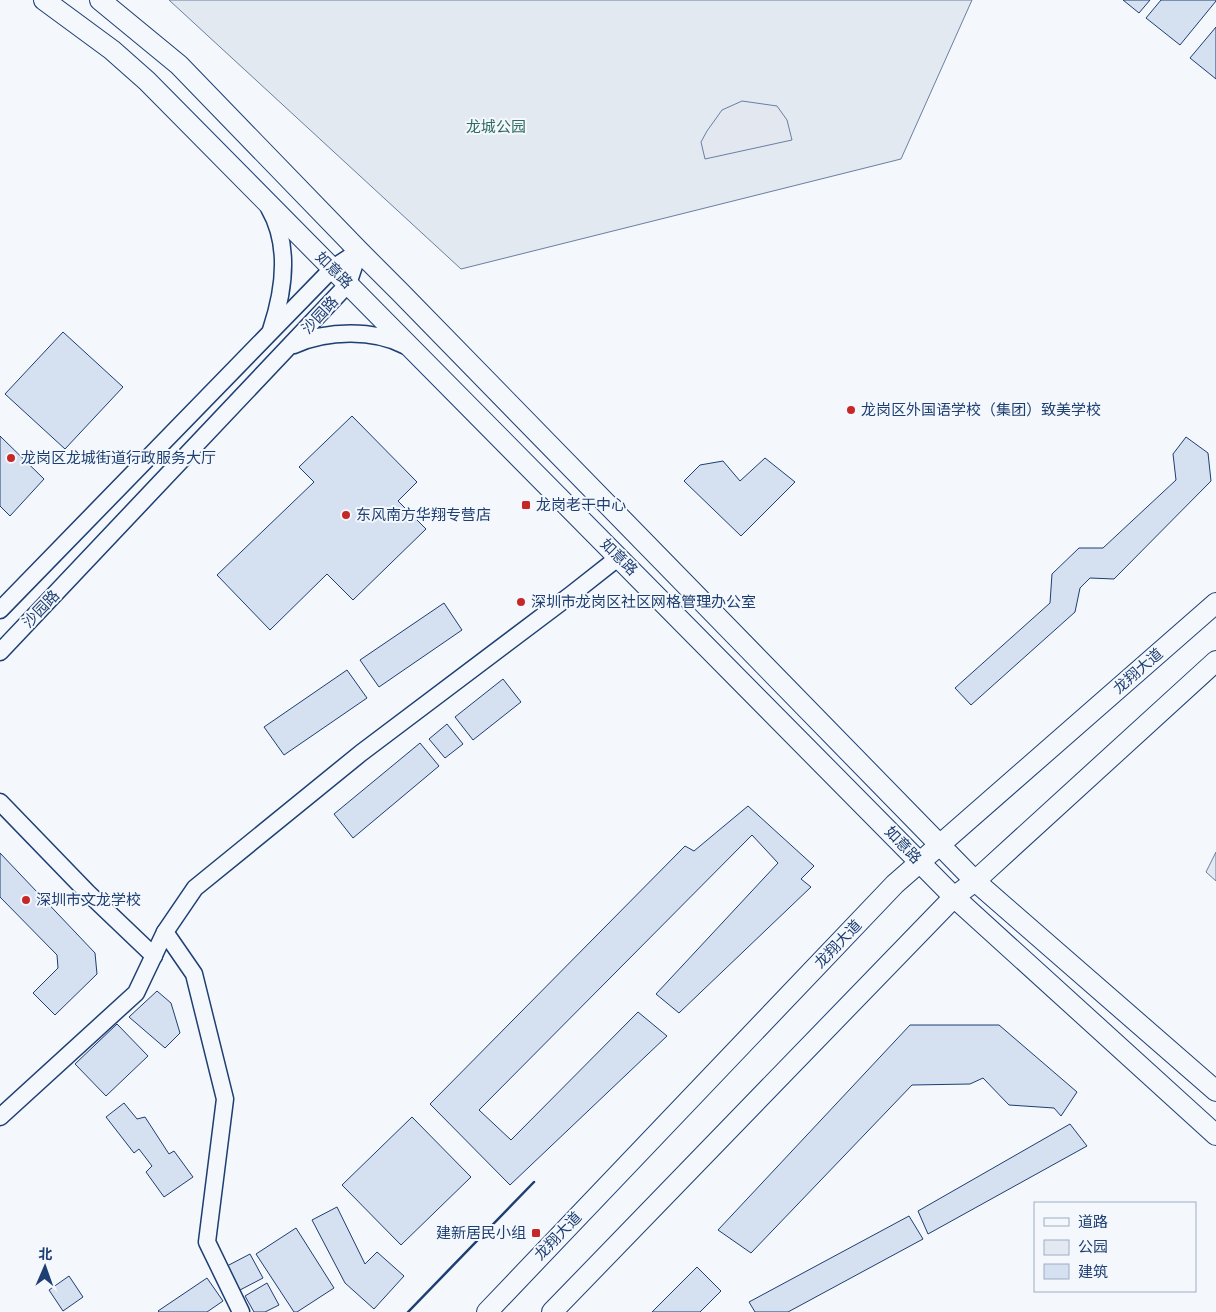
<svg xmlns="http://www.w3.org/2000/svg" width="1216" height="1312" viewBox="0 0 1216 1312" font-family="Overpass,'Noto Sans SC',sans-serif">
	<style>
		.green { fill: #e3e9f0; stroke: #687fa3 }
		.parking { fill: #e3e8f0; stroke: #687fa3 }
		.building { fill: #d5e0f0; stroke: #1d3f73 }
		.lines { fill: none; stroke-linecap: round; stroke-linejoin: round }
		.minor-casing { stroke: #1d3f73; stroke-width: 19 }
		.major-casing { stroke: #1d3f73; stroke-width: 22 }
		.minor { stroke: #f4f7fb; stroke-width: 16 }
		.major { stroke: #f4f7fb; stroke-width: 20 }
		.wall { stroke: #1d3f73; stroke-width: 2.5 }
		.poi-dot { fill: #c62828; stroke: #f4f7fb; stroke-width: 2 }
		.labels { text-anchor: middle; stroke-width: 4; stroke-linejoin: round; paint-order: stroke }
		.park-label { font-size: 15px; fill: #2c6c60; stroke: #f4f7fb }
		.street-label { font-size: 15px; fill: #1d3f73; stroke: #f4f7fb }
		.poi-label { font-size: 15px; fill: #1d3f73; stroke: #f4f7fb; text-anchor: start }
	</style>
	<rect width="100%" height="100%" fill="#f4f7fb"/>
	<!-- green -->
	<g class="green">
		<path d="M169 0H972L901 159 461 269Z"/>
		<path d="M1216 852V881L1206 872Z"/>
	</g>
	<!-- parking -->
	<path class="parking" d="M742 101 777 106 787 120 792 140 705 159 701 142 707 131 722 110Z"/>
	<!-- building -->
	<g class="building">
		<path d="M1123 0H1150L1139 13Z"/>
		<path d="M1161 0H1216V1L1180 45 1146 18Z"/>
		<path d="M1216 27V79L1190 58Z"/>
		<path d="M63 332 123 387 65 449 5 394Z"/>
		<path d="M352 416 417 482 398 501 426 529 353 600 327 574 270 630 217 575 314 482 299 467Z"/>
		<path d="M0 436 44 479 10 516 0 506Z"/>
		<path d="M1186 437 1208 453 1211 481 1114 579 1090 578 1080 588 1075 612 971 705 955 688 1050 603 1052 574 1079 548H1103L1176 480 1173 454Z"/>
		<path d="M765 458 795 482 741 536 684 481 700 465 723 461 740 481Z"/>
		<path d="M444 603 462 630 379 687 360 660Z"/>
		<path d="M347 670 367 698 284 755 264 727Z"/>
		<path d="M503 679 521 702 473 740 455 717Z"/>
		<path d="M447 724 463 744 445 758 429 739Z"/>
		<path d="M420 743 439 766 353 838 334 814Z"/>
		<path d="M748 806 814 866 801 879 811 887 679 1013 656 994 778 863 752 835 479 1110 511 1140 638 1012 667 1036 510 1185 430 1104 685 846 694 851Z"/>
		<path d="M0 853 95 953 97 974 55 1015 33 993 58 968 57 955 0 897Z"/>
		<path d="M157 991 171 1003 180 1033 165 1048 129 1017Z"/>
		<path d="M117 1024 148 1056 106 1096 75 1064Z"/>
		<path d="M910 1025H999L1077 1092 1061 1116 1054 1108 1009 1105 983 1078 970 1084 912 1085 751 1253 718 1230Z"/>
		<path d="M124 1103 137 1119 145 1117 169 1154 174 1151 193 1177 164 1197 146 1172 152 1166 139 1149 134 1153 106 1117Z"/>
		<path d="M412 1117 471 1177 401 1245 342 1185Z"/>
		<path d="M1070 1124 1087 1146 928 1234 918 1211Z"/>
		<path d="M337 1207 365 1264 377 1252 404 1276 374 1309 345 1283 312 1220Z"/>
		<path d="M909 1216 923 1239 788 1312H755L749 1302Z"/>
		<path d="M296 1228 334 1288 297 1312H294L256 1254Z"/>
		<path d="M250 1254 263 1278 240 1290 227 1266Z"/>
		<path d="M697 1267 721 1291 700 1312H652Z"/>
		<path d="M69 1276 83 1297 63 1311 49 1290Z"/>
		<path d="M207 1278 223 1301 207 1312H159L158 1311Z"/>
		<path d="M267 1283 279 1305 265 1312H254L245 1296Z"/>
	</g>
	<g class="lines">
		<!-- minor casing -->
		<g class="minor-casing">
			<g id="minor">
				<path d="M269 208C291 246 284 291 271 330"/>
				<path d="M294 345C327 330 374 329 406 346"/>
				<path d="M0 610 333 268 359 251"/>
				<path d="M0 652 348 284 359 251"/>
				<path d="M0 802 88 893 154 956"/>
				<path d="M165 932 195 888 361 753 572 594 619 557"/>
				<path d="M0 1117 136 993 165 932 194 974 225 1099 207 1242 241 1312"/>
			</g>
		</g>
		<!-- major casing -->
		<g class="major-casing">
			<g id="major">
				<path d="M44 0 112 50 147 81 954 897 1216 1135"/>
				<path d="M100 0 179 65 359 251 400 292 975 881 1216 1091"/>
				<path d="M487 1312 895 884 1216 603"/>
				<path d="M552 1312 954 897 975 881 1216 661"/>
			</g>
		</g>
		<!-- minor -->
		<use href="#minor" class="minor"/>
		<!-- major -->
		<use href="#major" class="major"/>
		<!-- wall -->
		<path class="wall" d="M408 1312 534 1182"/>
	</g>
	<!-- markers -->
	<g class="poi-dot">
		<circle cx="851" cy="410" r="5"/>
		<circle cx="11" cy="458" r="5"/>
		<rect x="521" y="500" width="10" height="10" rx="2.5"/>
		<circle cx="346" cy="515" r="5"/>
		<circle cx="521" cy="602" r="5"/>
		<circle cx="26" cy="900" r="5"/>
		<rect x="531" y="1228" width="10" height="10" rx="2.5"/>
	</g>
	<g class="labels">
		<!-- park labels -->
		<g class="park-label">
			<text x="496" y="132">龙城公园</text>
		</g>
		<!-- street labels -->
		<g class="street-label">
			<text transform="translate(334 270) rotate(45)" y="5">如意路</text>
			<text transform="translate(320 315) rotate(-47)" y="5">沙园路</text>
			<text transform="translate(619 557) rotate(45)" y="5">如意路</text>
			<text transform="translate(41 609) rotate(-46)" y="5">沙园路</text>
			<text transform="translate(1138 671) rotate(-41)" y="5">龙翔大道</text>
			<text transform="translate(903 845) rotate(46)" y="5">如意路</text>
			<text transform="translate(838 944) rotate(-46)" y="5">龙翔大道</text>
			<text transform="translate(558 1236) rotate(-46)" y="5">龙翔大道</text>
		</g>
		<!-- poi labels -->
		<g class="poi-label">
			<text x="861" y="415">龙岗区外国语学校（集团）致美学校</text>
			<text x="21" y="463">龙岗区龙城街道行政服务大厅</text>
			<text x="536" y="510">龙岗老干中心</text>
			<text x="356" y="520">东风南方华翔专营店</text>
			<text x="531" y="607">深圳市龙岗区社区网格管理办公室</text>
			<text x="36" y="905">深圳市文龙学校</text>
			<text x="526" y="1238" text-anchor="end">建新居民小组</text>
		</g>
	</g>
	<!-- legend -->
	<rect x="1034" y="1202" width="162" height="90" fill="#f4f7fb" stroke="#9eadc5"/>
	<rect x="1044" y="1218" width="25" height="8" fill="#f4f7fb" stroke="#9eadc5"/>
	<text x="1078" y="1227" font-size="15" fill="#1d3f73">道路</text>
	<rect x="1044" y="1240" width="25" height="15" fill="#e3e9f0" stroke="#9eadc5"/>
	<text x="1078" y="1252" font-size="15" fill="#1d3f73">公园</text>
	<rect x="1044" y="1264" width="25" height="15" fill="#d5e0f0" stroke="#9eadc5"/>
	<text x="1078" y="1277" font-size="15" fill="#1d3f73">建筑</text>
	<!-- north arrow -->
	<g transform="translate(45 1267) rotate(2)" stroke="#f4f7fb" stroke-width="4" paint-order="stroke">
	<path d="M0-4L9 19L0 12L-9 19Z" fill="#1d3f73"/>
	<text y="-8" font-size="14" font-weight="bold" text-anchor="middle" fill="#1d3f73">北</text>
	</g>
</svg>
